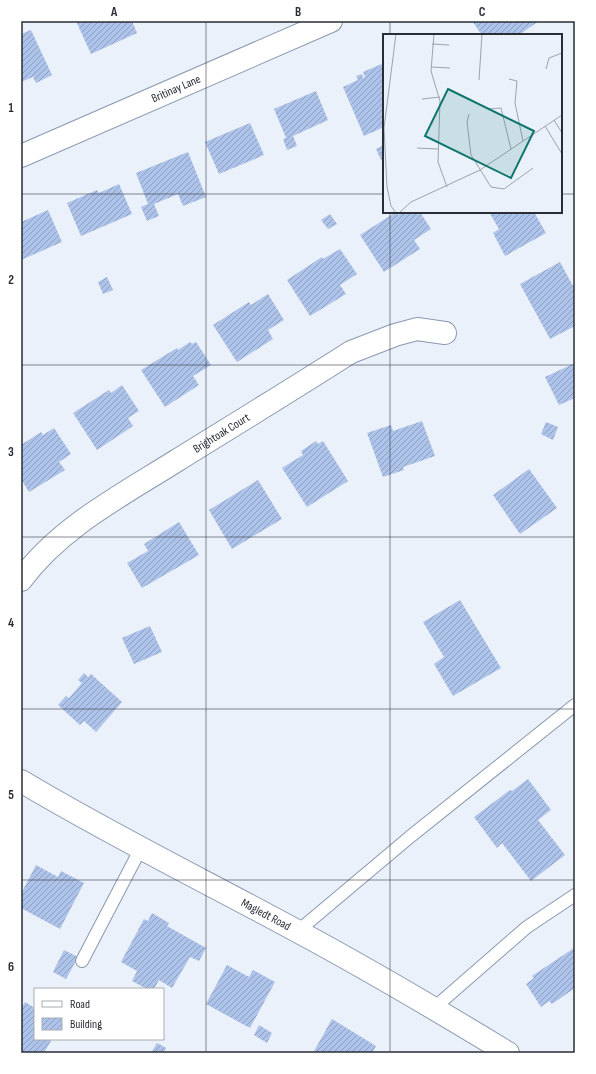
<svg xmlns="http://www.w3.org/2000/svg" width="596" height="1074" viewBox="0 0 596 1074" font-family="'Sofia Sans Condensed',sans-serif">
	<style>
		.building { fill: url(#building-hatch) }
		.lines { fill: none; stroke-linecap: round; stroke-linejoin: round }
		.lane-casing { stroke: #8a98af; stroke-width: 14 }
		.street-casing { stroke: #8a98af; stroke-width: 24 }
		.secondary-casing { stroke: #8a98af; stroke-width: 24 }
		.lane { stroke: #fff; stroke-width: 12 }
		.street { stroke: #fff; stroke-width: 22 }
		.secondary { stroke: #fff; stroke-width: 22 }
		.grid { fill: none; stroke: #282d36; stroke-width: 1; stroke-opacity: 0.55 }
		.labels { text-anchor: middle; stroke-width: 4; stroke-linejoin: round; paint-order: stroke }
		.street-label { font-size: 12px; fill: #282d36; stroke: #fff }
		.inset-road { fill: none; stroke: #9da3ac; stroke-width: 1 }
		.view { fill: #0f766e; fill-opacity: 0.15; stroke: #0f766e; stroke-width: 2 }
		.inset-edge { fill: none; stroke: #282d36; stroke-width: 2 }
		.neatline { fill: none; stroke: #282d36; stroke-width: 1.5 }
		.grid-label { font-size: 13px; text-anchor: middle; font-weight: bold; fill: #282d36 }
	</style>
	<defs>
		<pattern id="building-hatch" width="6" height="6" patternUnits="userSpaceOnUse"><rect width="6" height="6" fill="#aec3e9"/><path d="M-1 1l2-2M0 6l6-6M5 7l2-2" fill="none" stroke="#8e9fbe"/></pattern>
	</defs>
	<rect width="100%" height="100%" fill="#ebf1fb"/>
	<!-- building -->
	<g class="building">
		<path d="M76 21H132L137 33 91 54Z"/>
		<path d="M472 21H539L519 35H482Z"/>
		<path d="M31 30 52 75 36 83 33 77 21 82V34Z"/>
		<path d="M384 63V127L364 136 343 87 358 80 356 76 362 74 363 78 365 77 363 72Z"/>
		<path d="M316 91 328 120 293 136 297 146 287 150 283 139 286 138 274 109Z"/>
		<path d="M250 123 264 155 219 174 205 142Z"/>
		<path d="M384 145V159L381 160 376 149Z"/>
		<path d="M188 152 206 197 183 206 178 194 154 204 159 216 147 221 141 207 148 204 136 173Z"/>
		<path d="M119 184 132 214 81 236 67 203 97 190 99 193Z"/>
		<path d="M48 210 62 242 21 260V222Z"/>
		<path d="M396 212 398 215 403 212H420L431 229 414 240 420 249 384 272 360 235Z"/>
		<path d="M489 212H534L546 233 505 256 493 233 499 229Z"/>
		<path d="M330 214 337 224 328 229 321 220Z"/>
		<path d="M340 249 357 274 340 285 346 294 310 316 287 280 322 257 323 259Z"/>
		<path d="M560 262 573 286 575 285V326L550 339 520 284Z"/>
		<path d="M107 277 113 290 103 294 98 282Z"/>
		<path d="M268 294 284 320 268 330 273 339 237 362 213 325 249 302 251 305Z"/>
		<path d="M190 342 192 344 196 342 211 365 193 376 199 385 165 407 141 370 177 348 178 350Z"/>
		<path d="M575 363V398L559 405 545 377Z"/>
		<path d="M122 385 139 411 128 418 133 426 97 450 73 413 109 390 111 393Z"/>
		<path d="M422 421 435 456 403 467 404 470 383 477 367 433 391 425 393 431Z"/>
		<path d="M546 422 558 427 553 440 541 434Z"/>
		<path d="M54 428 71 454 59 462 65 470 29 492 21 479V445L41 432 43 435Z"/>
		<path d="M316 441 318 444 323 441 348 481 307 507 282 468 303 455 301 451Z"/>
		<path d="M529 469 557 508 520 534 493 495Z"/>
		<path d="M258 480 282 519 232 549 209 510Z"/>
		<path d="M179 522 199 555 142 588 127 563 148 551 144 544Z"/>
		<path d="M460 600 501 668 453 696 434 664 444 657 423 622Z"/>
		<path d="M150 626 162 652 134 664 122 638Z"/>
		<path d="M84 673 88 677 91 674 122 702 96 732 84 721 80 725 58 705 66 696 69 698 82 683 78 680Z"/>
		<path d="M528 779 551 810 538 820 565 855 531 881 502 843 497 848 474 817 510 790 512 791Z"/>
		<path d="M36 865 58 877 61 871 84 883 60 929 21 908V894Z"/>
		<path d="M152 913 169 923 167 926 206 948 199 961 190 957 172 988 159 980 154 989H147L132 981 137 971 121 962 144 919 148 921Z"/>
		<path d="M574 948 575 949V988L552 1004 549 1001 541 1007 526 984 534 978 532 976Z"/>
		<path d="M64 950 78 957 66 979 53 972Z"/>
		<path d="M227 965 249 977 253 970 275 982 250 1028 206 1004Z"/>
		<path d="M25 1002 35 1008V1039H52L44 1053H21V1009Z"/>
		<path d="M332 1019 376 1046 372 1053H313Z"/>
		<path d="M259 1025 272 1033 267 1043 254 1035Z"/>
		<path d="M157 1043 166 1048 164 1053H151Z"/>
	</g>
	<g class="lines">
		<!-- lane casing -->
		<g class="lane-casing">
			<g id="lane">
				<path d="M298 931 411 836 575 705"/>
				<path d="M82 961 141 848"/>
				<path d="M434 1008 527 927 575 895"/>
			</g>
		</g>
		<!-- street casing -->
		<g class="street-casing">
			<g id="street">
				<path id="s1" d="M21 156 331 21"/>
				<path id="s2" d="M21 580C60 527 122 495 176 461 234 425 293 389 351 352L395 335 417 329 445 333"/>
			</g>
		</g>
		<!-- secondary casing -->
		<g class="secondary-casing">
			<g id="secondary">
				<path id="s3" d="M21 781C111 835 205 881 297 931 368 969 439 1011 508 1053"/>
			</g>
		</g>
		<!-- lane -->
		<use href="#lane" class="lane"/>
		<!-- street -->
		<use href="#street" class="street"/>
		<!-- secondary -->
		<use href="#secondary" class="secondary"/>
	</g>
	<!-- grid -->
	<path class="grid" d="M206 21V1053M390 21V35M21 194H384M561 194H575M390 212V1053M21 365H575M21 537H575M21 709H575M21 880H575"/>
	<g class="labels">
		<!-- street labels -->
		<g class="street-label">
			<text dy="4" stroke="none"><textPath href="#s1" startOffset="169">Britinay Lane</textPath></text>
			<text dy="4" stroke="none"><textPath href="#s2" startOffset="250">Brightoak Court</textPath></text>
			<text dy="4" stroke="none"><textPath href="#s3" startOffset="279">Magledt Road</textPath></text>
		</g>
	</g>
	<!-- overview -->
	<g transform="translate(383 34)">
		<rect width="179" height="179" fill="#ebf1fb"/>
		<path class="inset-road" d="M13 0 1 94 4 153 8 172 13 179M51 0 48 37 57 67 55 128 64 153M49 10 66 11M48 33 67 34M163 35 166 24 179 19M126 45 134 47 132 69 140 107M96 46 99 0M39 65 57 63M105 75 118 74 128 115M86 80 84 88 88 121 108 153 121 155 150 134M171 86 179 99M162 92 179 120M34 114 55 115M16 179 28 168 97 136 179 81"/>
		<path class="view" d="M65 55 151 97 128 144 42 102Z"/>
		<rect width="179" height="179" class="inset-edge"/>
	</g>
	<!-- border -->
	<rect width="596" height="1074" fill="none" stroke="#ffffff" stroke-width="44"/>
	<!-- legend -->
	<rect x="34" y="988" width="130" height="52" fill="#ffffff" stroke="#a9abaf"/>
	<rect x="42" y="1001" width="20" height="6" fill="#ffffff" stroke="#a9abaf"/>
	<text x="70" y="1008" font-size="12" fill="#282d36">Road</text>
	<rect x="42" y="1018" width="20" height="12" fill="url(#building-hatch)" stroke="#a9abaf"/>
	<text x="70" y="1028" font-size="12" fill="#282d36">Building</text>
	<rect x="22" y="22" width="552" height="1030" class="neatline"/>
	<g class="grid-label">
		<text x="114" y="16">A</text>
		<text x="298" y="16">B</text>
		<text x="482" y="16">C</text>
		<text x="11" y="112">1</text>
		<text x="11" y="284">2</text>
		<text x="11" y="456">3</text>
		<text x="11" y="627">4</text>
		<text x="11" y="799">5</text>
		<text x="11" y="971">6</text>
	</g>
</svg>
